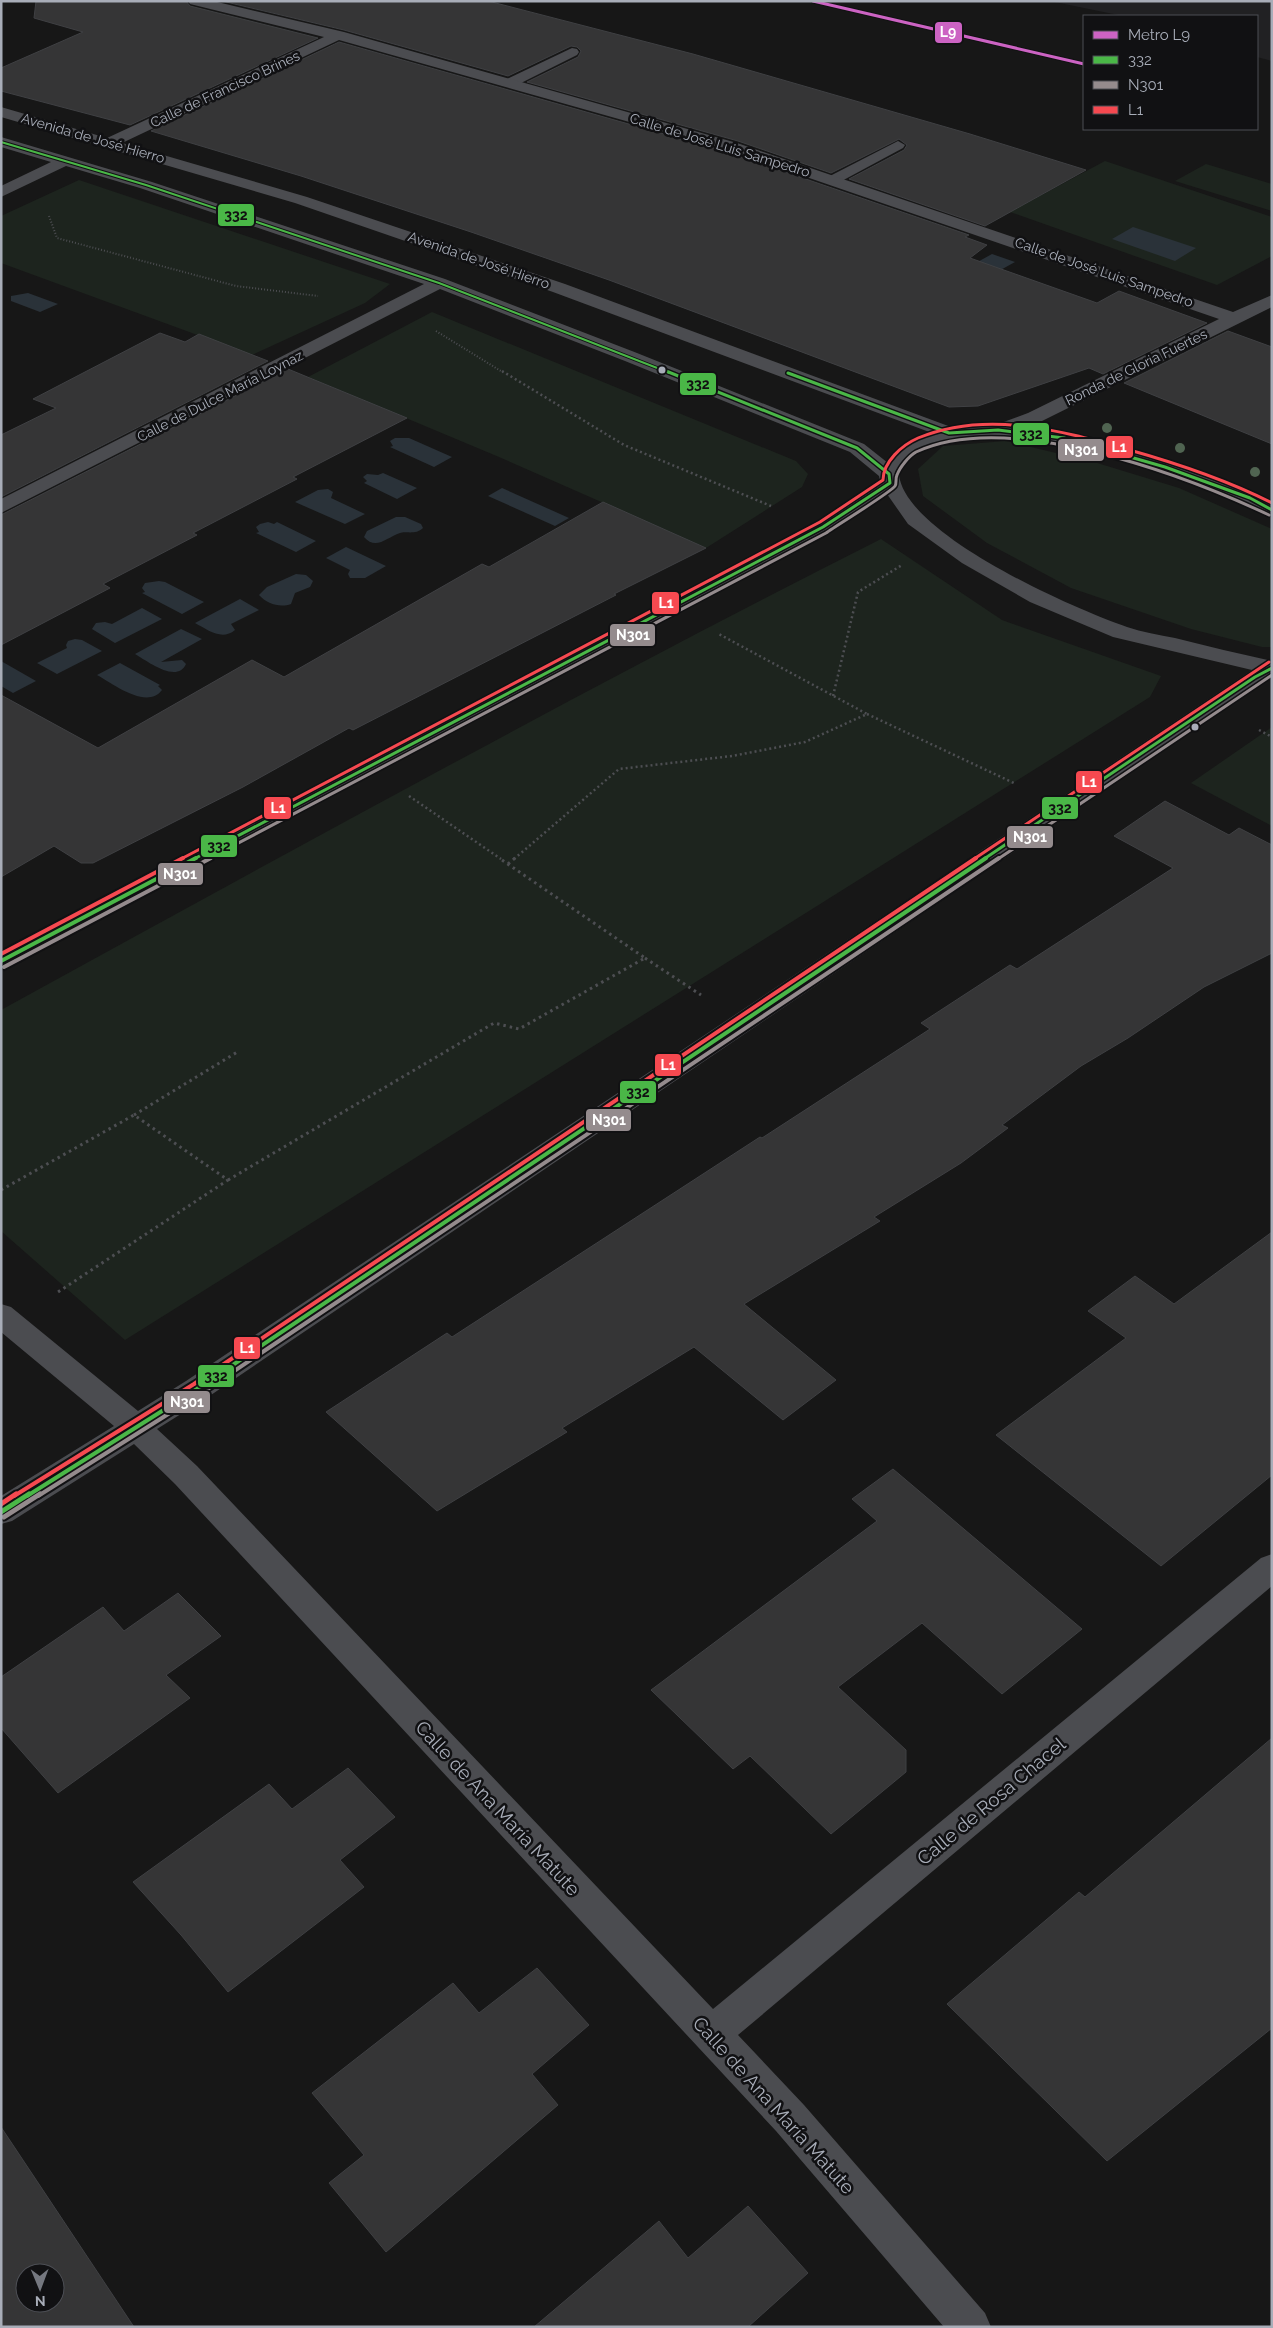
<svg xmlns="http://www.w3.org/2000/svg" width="1273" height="2328" viewBox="0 0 1273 2328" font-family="Raleway,sans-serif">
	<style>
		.built { fill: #212123 }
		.green { fill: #1d241e }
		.water { fill: #2a3239 }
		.building { fill: #353536; stroke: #3f4043; fill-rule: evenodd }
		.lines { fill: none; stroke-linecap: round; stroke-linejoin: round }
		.path-far2 { stroke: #4d4e52; stroke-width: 2; stroke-dasharray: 1 2; stroke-linecap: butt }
		.path-far1 { stroke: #4d4e52; stroke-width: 2.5; stroke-dasharray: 2 3; stroke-linecap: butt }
		.path { stroke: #4d4e52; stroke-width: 3; stroke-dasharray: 2.5 4; stroke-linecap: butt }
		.lane { fill: #4b4c50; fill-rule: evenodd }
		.street { fill: #4b4c50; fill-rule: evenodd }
		.bus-1-far3-casing { stroke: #111113; stroke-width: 4 }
		.bus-1-far2-casing { stroke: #111113; stroke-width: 6 }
		.bus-1-far1-casing { stroke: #111113; stroke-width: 8 }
		.bus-1-casing { stroke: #111113; stroke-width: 9 }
		.bus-2-far2-casing { stroke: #111113; stroke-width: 6 }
		.bus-2-far1-casing { stroke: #111113; stroke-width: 8 }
		.bus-2-casing { stroke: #111113; stroke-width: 9 }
		.bus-3-far2-casing { stroke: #111113; stroke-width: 6 }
		.bus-3-far1-casing { stroke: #111113; stroke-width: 8 }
		.bus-3-casing { stroke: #111113; stroke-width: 9 }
		.bus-1-far3 { stroke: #4ab747; stroke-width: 2 }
		.bus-1-far2 { stroke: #4ab747; stroke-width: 3 }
		.bus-1-far1 { stroke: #4ab747; stroke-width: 4 }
		.bus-1 { stroke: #4ab747; stroke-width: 5 }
		.bus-2-far2 { stroke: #948b8d; stroke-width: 3 }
		.bus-2-far1 { stroke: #948b8d; stroke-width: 4 }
		.bus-2 { stroke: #948b8d; stroke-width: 5 }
		.bus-3-far2 { stroke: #f64950; stroke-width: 3 }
		.bus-3-far1 { stroke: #f64950; stroke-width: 4 }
		.bus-3 { stroke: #f64950; stroke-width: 5 }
		.metro-1-casing { stroke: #111113; stroke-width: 5 }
		.metro-1 { stroke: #cc63c3; stroke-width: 3 }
		.tree { fill: #506451 }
		.bus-dot { fill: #a8adb8; stroke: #111113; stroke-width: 2 }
		.labels { text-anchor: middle; stroke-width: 5; stroke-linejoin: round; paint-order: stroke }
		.far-street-label { font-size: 14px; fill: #a8adb8; stroke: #111113 }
		.near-street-label { font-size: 19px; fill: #a8adb8; stroke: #111113 }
		.line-badge { stroke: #111113; stroke-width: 2 }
		.badge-label { font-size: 14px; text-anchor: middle; font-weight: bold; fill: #fff }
		.pale-badge-label { font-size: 14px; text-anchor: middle; font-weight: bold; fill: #111 }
	</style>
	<rect width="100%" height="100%" fill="#171717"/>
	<!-- built -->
	<path class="built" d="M1050 1H1272V61L1257 57V16H1123Z"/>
	<!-- green -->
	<g class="green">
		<path d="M1105 161 1272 217V256L1217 285 1010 212Z"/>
		<path d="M1206 164 1272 184V211L1175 181Z"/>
		<path d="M79 180 390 284 365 303 252 355 1 263V216Z"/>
		<path d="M432 312 796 461 808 474 802 487 706 548 499 457 308 377Z"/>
		<path d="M1006 441 1094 462 1179 488 1272 529V647H1262L1191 629 1071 588 987 543 923 496 918 469 943 446Z"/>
		<path d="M881 539 1002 620 1161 676 1150 697 125 1340 1 1231V1010C293 850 584 689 881 539Z"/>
		<path d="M1272 727V826L1191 783Z"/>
	</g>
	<!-- water -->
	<g class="water">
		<path d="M1133 227 1196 248 1175 261 1112 239Z"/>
		<path d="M992 254 1015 262 986 278 963 270Z"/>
		<path d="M28 293 58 304 40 312 11 301V296Z"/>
		<path d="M395 438H409L452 457 434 467 390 447 393 446 390 441Z"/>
		<path d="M383 473 417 488 397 499 364 483 367 481 363 477 367 474 378 475Z"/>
		<path d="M502 488 569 518 555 526 488 496Z"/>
		<path d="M328 489 333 492 331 498 365 514 345 524 295 502 318 490Z"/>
		<path d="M396 517H405L421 524 423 528C416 535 408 531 400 533 387 537 376 551 364 537L367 531Z"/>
		<path d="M268 522 274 524 277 522 316 541 296 552 256 533 259 532 256 527 260 524Z"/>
		<path d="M346 547 386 566 365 578H350L348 574 350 570 326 558Z"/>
		<path d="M296 574 306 575 313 581 310 587 295 593 291 604C280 608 267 604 259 595L267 587Z"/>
		<path d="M159 581 165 582 204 602 182 614 142 593 145 592 142 588 145 583Z"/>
		<path d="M240 599 259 610 231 624 235 630C222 641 208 630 195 623Z"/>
		<path d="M142 608 162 619 115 643 92 629 96 623 105 622 112 624Z"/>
		<path d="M181 629 202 639 161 662 182 660 186 664C177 684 147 661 135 654Z"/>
		<path d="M75 639 82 640 102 651 57 674 37 663 67 648 66 645 68 641Z"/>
		<path d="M1 661 36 681 13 693 1 686Z"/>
		<path d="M120 663 160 685 158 686 162 690C147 710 113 684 97 675Z"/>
	</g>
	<!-- building -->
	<g class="building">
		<path d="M36 1H186L190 6 318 38 130 125 1 91V68L83 32 34 18Z"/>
		<path d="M222 1H488L693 54 970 134 1086 170 985 226 849 179 904 150 907 145 899 139 831 173 738 141 527 82 578 57 581 51 577 47 571 46 508 76 344 30Z"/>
		<path d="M339 42 724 151 969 235 965 237 987 245 970 258 1097 303 1119 291 1207 323 1103 374 1089 368 978 406 949 407 609 280 471 232 301 176 151 131Z"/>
		<path d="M1228 331 1272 347V444L1124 383Z"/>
		<path d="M160 333 185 342 199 334 268 361 1 497V435L56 408 33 399Z"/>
		<path d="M288 369 407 418 293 477 297 479 193 533 197 535 103 584 110 588 1 645V515Z"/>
		<path d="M603 502 706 548 614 594 616 595 353 730 349 728 243 787 93 863H81L54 846 1 877V695L98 748 252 660 284 677 482 564 489 567Z"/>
		<path d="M1165 801 1229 835 1239 828 1272 845V953L1204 987 1128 1038 1081 1066 1002 1125 1008 1128 961 1163 874 1217 880 1221 744 1304 836 1380 783 1420 694 1347 562 1428 567 1432 437 1511 326 1412 447 1333 452 1337 760 1137 762 1138 930 1029 921 1023 1010 965 1017 969 1173 868 1114 836Z"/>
		<path d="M1272 1232V1475L1161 1566 996 1435 1126 1338 1088 1311 1135 1276 1174 1304Z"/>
		<path d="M893 1469 1082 1629 1002 1694 922 1623 838 1687 906 1750V1772L831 1834 750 1756 733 1769 651 1690 877 1521 852 1499Z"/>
		<path d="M178 1593 221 1636 166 1675 190 1698 58 1793 1 1728V1677L103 1607 124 1631Z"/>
		<path d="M1272 1738V2028L1107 2161 947 2004 1079 1892 1085 1897Z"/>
		<path d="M348 1768 395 1817 340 1860 364 1887 228 1992 181 1935 133 1882 269 1784 292 1809Z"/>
		<path d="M537 1968 589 2025 532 2074 558 2105 386 2252 329 2183 364 2155 312 2093 453 1983 479 2013Z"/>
		<path d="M1 2127 134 2327H1ZM25 2273H55V2303H25Z"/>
		<path d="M748 2206 808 2273 748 2327H534L659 2221 688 2258Z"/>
	</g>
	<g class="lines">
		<!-- path-far2 -->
		<g class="path-far2">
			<path d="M49 216 57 238 236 286 318 296"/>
			<path d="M436 331 504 373"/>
		</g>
		<!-- path-far1 -->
		<g class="path-far1">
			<path d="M502 371 624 445 771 506"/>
			<path d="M833 696 858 592 902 565"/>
			<path d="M867 714 1016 784"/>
			<path d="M1259 730 1272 737"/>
			<path d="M409 796 501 859"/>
			<path d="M514 859 619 769 732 756 805 742 867 714 717 633"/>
		</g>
		<!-- path -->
		<g class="path">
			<path d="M508 864 515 858"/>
			<path d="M645 958 701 995"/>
			<path d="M134 1115 239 1051"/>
			<path d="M228 1180 494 1023 519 1029 645 958 499 858"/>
			<path d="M1 1190 134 1115 228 1180 55 1294"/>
		</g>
		<!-- lane -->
		<g class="lane">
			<path d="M572 48 577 49 579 52 577 55 515 86 510 87 503 83 505 80Z"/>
			<path d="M898 141 905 145 903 148 838 183H828L825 180 828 177Z"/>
		</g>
		<!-- street -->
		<path class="street" d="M188 1H213L344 32 737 143 1233 312 1272 295V307L1042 421 1024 427C1086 435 1146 454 1205 475 1227 483 1250 490 1272 502V516C1257 512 1244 503 1230 498 1150 468 998 407 918 451 911 456 904 468 899 475 906 535 1074 609 1127 627 1142 632 1159 635 1175 638 1207 646 1240 654 1272 661V677L208 1397 157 1429 197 1466 713 2009 1261 1558 1272 1554V1586L738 2035 804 2105 985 2313 991 2327H944L776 2131 175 1484 134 1444 12 1521 1 1524V1496L114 1426 1 1332V1304L11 1307 138 1411 186 1381 1252 670 1113 637 1030 602 962 563 908 524 887 494 830 531 10 967 1 969V951L816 523 880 481 879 476 850 452 625 361 440 289 1 513V499L424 284 140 188 66 166 1 197V186L51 162 1 147V137L152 182 445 279 637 353 864 444 888 463 903 444 932 433 553 292 295 203 1 117V107L107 138 324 37 190 4ZM339 40 725 149 1219 319 1028 413 998 424 951 427 565 284 307 197 122 143Z"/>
		<!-- bus-1-far3 casing -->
		<g class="bus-1-far3-casing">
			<path id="bus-1-far3" d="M1 142 146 185 439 283 670 373"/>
		</g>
		<!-- bus-1-far2 casing -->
		<g class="bus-1-far2-casing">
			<g id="bus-1-far2">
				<path d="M788 373 949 433 998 430 1064 438 1165 467 1250 498 1272 510"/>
				<path d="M194 859 823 527 890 483 889 474 857 448 666 371"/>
				<path d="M984 859 1255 677 1272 668"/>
			</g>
		</g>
		<!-- bus-1-far1 casing -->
		<g class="bus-1-far1-casing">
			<g id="bus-1-far1">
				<path d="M1 961 196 858"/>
				<path d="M27 1496 197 1389 986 858"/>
			</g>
		</g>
		<!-- bus-1 casing -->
		<g class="bus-1-casing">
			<path id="bus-1" d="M1 1512 29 1494"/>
		</g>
		<!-- bus-2-far2 casing -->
		<g class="bus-2-far2-casing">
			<g id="bus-2-far2">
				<path d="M208 859 826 533C837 525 890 493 895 486 897 483 895 479 897 475 900 467 909 456 916 452 1008 409 1182 474 1269 515"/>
				<path d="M998 859 1272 675"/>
			</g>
		</g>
		<!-- bus-2-far1 casing -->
		<g class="bus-2-far1-casing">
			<g id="bus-2-far1">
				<path d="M4 967 211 858"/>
				<path d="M38 1496 200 1394 999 858"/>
			</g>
		</g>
		<!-- bus-2 casing -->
		<g class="bus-2-casing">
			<path id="bus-2" d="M4 1517 40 1494"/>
		</g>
		<!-- bus-3-far2 casing -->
		<g class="bus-3-far2-casing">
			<g id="bus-3-far2">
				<path d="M181 859 820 522 883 480C883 462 902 445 918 438 986 410 1058 430 1126 449 1176 463 1225 479 1272 503"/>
				<path d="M974 859 1269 662"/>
			</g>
		</g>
		<!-- bus-3-far1 casing -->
		<g class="bus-3-far1-casing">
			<g id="bus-3-far1">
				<path d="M1 954 183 858"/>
				<path d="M14 1496 194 1384 976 858"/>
			</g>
		</g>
		<!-- bus-3 casing -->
		<g class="bus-3-casing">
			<path id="bus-3" d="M1 1504 16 1494"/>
		</g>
		<!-- bus-1-far3 -->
		<use href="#bus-1-far3" class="bus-1-far3"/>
		<!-- bus-1-far2 -->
		<use href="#bus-1-far2" class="bus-1-far2"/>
		<!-- bus-1-far1 -->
		<use href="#bus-1-far1" class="bus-1-far1"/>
		<!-- bus-1 -->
		<use href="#bus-1" class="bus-1"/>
		<!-- bus-2-far2 -->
		<use href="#bus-2-far2" class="bus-2-far2"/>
		<!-- bus-2-far1 -->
		<use href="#bus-2-far1" class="bus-2-far1"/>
		<!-- bus-2 -->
		<use href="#bus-2" class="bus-2"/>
		<!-- bus-3-far2 -->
		<use href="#bus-3-far2" class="bus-3-far2"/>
		<!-- bus-3-far1 -->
		<use href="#bus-3-far1" class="bus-3-far1"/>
		<!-- bus-3 -->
		<use href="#bus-3" class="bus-3"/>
		<!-- metro-1 casing -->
		<g class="metro-1-casing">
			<path id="metro-1" d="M813 1 1084 64"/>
		</g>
		<!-- metro-1 -->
		<use href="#metro-1" class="metro-1"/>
	</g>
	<!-- trees -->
	<g class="tree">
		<circle cx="1107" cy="428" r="5"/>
		<circle cx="1180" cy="448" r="5"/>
		<circle cx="1255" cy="472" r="5"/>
	</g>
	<!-- markers -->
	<g class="bus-dot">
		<circle cx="662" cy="370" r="4.5"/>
		<circle cx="1195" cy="727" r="4.5"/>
	</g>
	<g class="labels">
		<!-- far-street labels -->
		<g class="far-street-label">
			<text transform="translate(225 89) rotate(-25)" y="5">Calle de Francisco Brines</text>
			<text transform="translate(93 138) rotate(16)" y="5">Avenida de José Hierro</text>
			<text transform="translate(720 145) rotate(17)" y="5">Calle de José Luis Sampedro</text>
			<text transform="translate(479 260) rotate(19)" y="5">Avenida de José Hierro</text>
			<text transform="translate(1104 272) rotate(19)" y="5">Calle de José Luis Sampedro</text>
			<text transform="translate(1136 367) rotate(-26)" y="5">Ronda de Gloria Fuertes</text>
			<text transform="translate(220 396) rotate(-27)" y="5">Calle de Dulce María Loynaz</text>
		</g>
		<!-- near-street labels -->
		<g class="near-street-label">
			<text transform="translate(991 1801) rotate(-40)" y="7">Calle de Rosa Chacel</text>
			<text transform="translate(498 1808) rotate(47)" y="7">Calle de Ana María Matute</text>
			<text transform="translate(774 2105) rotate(48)" y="7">Calle de Ana María Matute</text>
		</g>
	</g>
	<g class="line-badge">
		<rect x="934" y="21" width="29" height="23" rx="5" fill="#cc63c3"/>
		<rect x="217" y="203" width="38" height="24" rx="5" fill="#4ab747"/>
		<rect x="679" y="372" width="38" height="24" rx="5" fill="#4ab747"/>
		<rect x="1012" y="422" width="38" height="24" rx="5" fill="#4ab747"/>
		<rect x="1105" y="435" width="29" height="24" rx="5" fill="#f64950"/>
		<rect x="1057" y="438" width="48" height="24" rx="5" fill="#948b8d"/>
		<rect x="651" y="591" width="29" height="24" rx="5" fill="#f64950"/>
		<rect x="609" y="623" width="47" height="24" rx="5" fill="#948b8d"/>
		<rect x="1075" y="770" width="28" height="24" rx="5" fill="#f64950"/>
		<rect x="263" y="796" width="29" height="24" rx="5" fill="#f64950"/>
		<rect x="1041" y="796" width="38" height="24" rx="5" fill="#4ab747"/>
		<rect x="1006" y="825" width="48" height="24" rx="5" fill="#948b8d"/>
		<rect x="200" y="834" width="38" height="24" rx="5" fill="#4ab747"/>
		<rect x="157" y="862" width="47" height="24" rx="5" fill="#948b8d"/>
		<rect x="654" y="1053" width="28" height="24" rx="5" fill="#f64950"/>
		<rect x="619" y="1080" width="38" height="24" rx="5" fill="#4ab747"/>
		<rect x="585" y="1108" width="47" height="24" rx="5" fill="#948b8d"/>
		<rect x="233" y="1336" width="28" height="24" rx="5" fill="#f64950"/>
		<rect x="197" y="1364" width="38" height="24" rx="5" fill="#4ab747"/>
		<rect x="163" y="1390" width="48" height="24" rx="5" fill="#948b8d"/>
	</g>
	<g class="badge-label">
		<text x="948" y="37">L9</text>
		<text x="1119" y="452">L1</text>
		<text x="1081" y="455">N301</text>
		<text x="666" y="608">L1</text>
		<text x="633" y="640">N301</text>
		<text x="1089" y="787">L1</text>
		<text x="278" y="813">L1</text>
		<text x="1030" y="842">N301</text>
		<text x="180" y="879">N301</text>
		<text x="668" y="1070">L1</text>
		<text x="609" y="1125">N301</text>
		<text x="247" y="1353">L1</text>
		<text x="187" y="1407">N301</text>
	</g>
	<g class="pale-badge-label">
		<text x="236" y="220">332</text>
		<text x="698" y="389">332</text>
		<text x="1031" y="439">332</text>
		<text x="1060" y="813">332</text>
		<text x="219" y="851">332</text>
		<text x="638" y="1097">332</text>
		<text x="216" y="1381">332</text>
	</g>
	<!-- border -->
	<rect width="1273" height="2328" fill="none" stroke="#a8adb8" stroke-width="5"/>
	<!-- legend -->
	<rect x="1083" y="15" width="175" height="115" fill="#111113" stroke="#4d4f55"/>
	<rect x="1093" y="31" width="25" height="8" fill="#cc63c3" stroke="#4d4f55"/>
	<text x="1128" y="40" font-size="15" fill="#a8adb8">Metro L9</text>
	<rect x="1093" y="56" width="25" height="8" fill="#4ab747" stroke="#4d4f55"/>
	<text x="1128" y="65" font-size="15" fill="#a8adb8">332</text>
	<rect x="1093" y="81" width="25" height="8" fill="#948b8d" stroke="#4d4f55"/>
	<text x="1128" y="90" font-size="15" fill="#a8adb8">N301</text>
	<rect x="1093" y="106" width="25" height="8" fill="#f64950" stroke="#4d4f55"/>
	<text x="1128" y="115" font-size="15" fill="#a8adb8">L1</text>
	<!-- north arrow -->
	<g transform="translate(40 2288) rotate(179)"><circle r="24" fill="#111113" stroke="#4d4f55"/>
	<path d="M0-4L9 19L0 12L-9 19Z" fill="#757880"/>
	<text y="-8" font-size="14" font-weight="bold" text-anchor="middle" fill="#a8adb8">N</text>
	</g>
</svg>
